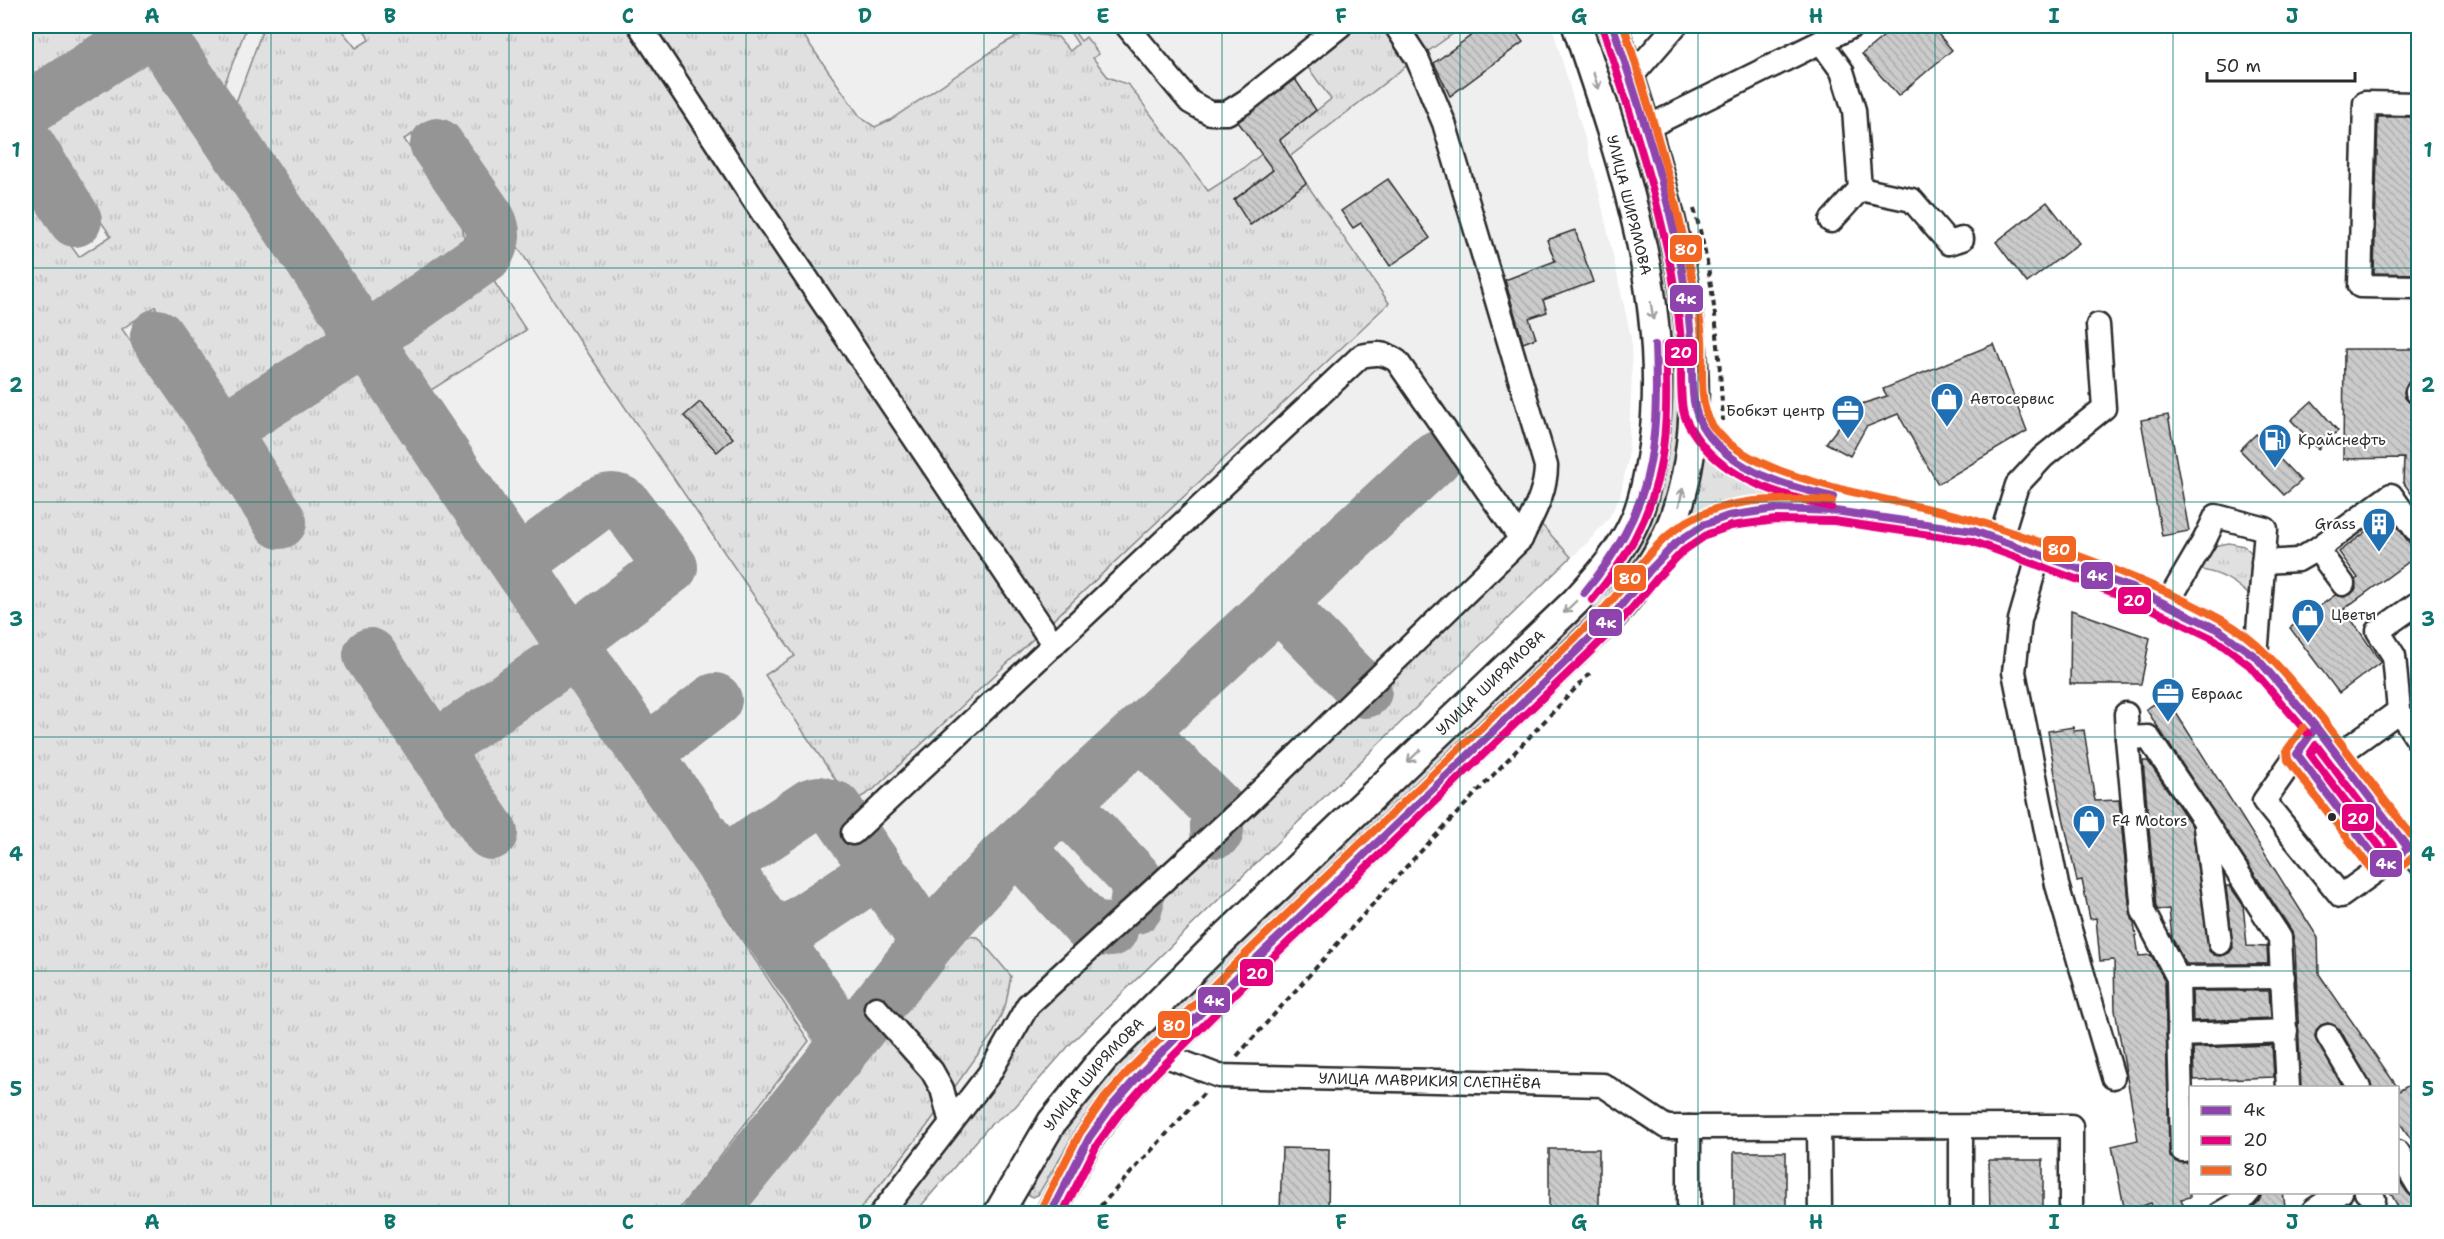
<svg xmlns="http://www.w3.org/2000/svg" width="2444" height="1239" viewBox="0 0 2444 1239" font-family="'Shantell Sans',sans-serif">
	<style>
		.built { fill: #efefef }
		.grass { fill: url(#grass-tufts); stroke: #868686; stroke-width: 1.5 }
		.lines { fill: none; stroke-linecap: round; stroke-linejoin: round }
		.taxiway { stroke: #959595; stroke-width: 54 }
		.building { fill: url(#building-back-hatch); stroke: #2b2b2b; stroke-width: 1.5 }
		.minor-casing { stroke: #2b2b2b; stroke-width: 27 }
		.major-casing { stroke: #2b2b2b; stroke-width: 33 }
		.path { stroke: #2b2b2b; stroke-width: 4; stroke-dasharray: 6 4.5; stroke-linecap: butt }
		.minor { stroke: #fff; stroke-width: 22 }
		.major { stroke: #fff; stroke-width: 28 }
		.bus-1-casing { stroke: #fff; stroke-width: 12 }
		.bus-2-casing { stroke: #fff; stroke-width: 12 }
		.bus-3-casing { stroke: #fff; stroke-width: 12 }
		.bus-1 { stroke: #8e44ad; stroke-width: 8 }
		.bus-2 { stroke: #e5007d; stroke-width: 8 }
		.bus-3 { stroke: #f26522; stroke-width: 8 }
		.oneway { stroke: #a0a0a0 }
		.grid { fill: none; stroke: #0f766e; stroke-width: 1.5; stroke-opacity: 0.55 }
		.bus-dot { fill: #2b2b2b; stroke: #fff; stroke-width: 2 }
		.labels { text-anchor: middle; stroke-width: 4.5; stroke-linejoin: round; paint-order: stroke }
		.street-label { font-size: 15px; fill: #2b2b2b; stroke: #fff }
		.poi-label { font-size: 15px; fill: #2b2b2b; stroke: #fff; text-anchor: start }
		.line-badge { stroke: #fff; stroke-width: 2 }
		.badge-label { font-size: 16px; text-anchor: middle; font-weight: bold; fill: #fff }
		.neatline { fill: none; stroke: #0f766e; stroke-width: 2 }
		.grid-label { font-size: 20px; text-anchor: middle; font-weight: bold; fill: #0f766e }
	</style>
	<defs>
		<pattern id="grass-tufts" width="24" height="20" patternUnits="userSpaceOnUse" patternTransform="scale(1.5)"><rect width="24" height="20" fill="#e0e0e0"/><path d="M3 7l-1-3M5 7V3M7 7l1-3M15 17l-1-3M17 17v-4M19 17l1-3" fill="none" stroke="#c0c0c0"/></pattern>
		<pattern id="building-back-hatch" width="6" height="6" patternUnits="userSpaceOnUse" patternTransform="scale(1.5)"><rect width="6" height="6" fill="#cbcbcb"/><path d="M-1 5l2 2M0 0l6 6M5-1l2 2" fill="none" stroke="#aeaeae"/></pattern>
	</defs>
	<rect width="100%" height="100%" fill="#fff"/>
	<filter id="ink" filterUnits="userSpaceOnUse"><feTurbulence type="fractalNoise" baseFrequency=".0167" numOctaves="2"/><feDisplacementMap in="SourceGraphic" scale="12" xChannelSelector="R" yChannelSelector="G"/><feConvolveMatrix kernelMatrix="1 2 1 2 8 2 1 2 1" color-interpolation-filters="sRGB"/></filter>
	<g filter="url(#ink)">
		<!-- built -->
		<path class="built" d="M26 26H1552L1594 170 1631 337 1632 374 1628 459 1620 496 1609 518 1587 543 1074 1040 1015 1107 990 1125 915 1213H26Z"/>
		<!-- grass -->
		<g class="grass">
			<path d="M26 26H109L26 80Z"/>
			<path d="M167 26H247L216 106 165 34Z"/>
			<path d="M264 26H338L356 48 369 40 362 26H797L861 118 875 127 890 120 1003 44 1023 33 1058 37 1070 51 1078 44 1066 26H1070L1081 41 1086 37 1099 54 1093 58 1108 77 1129 85 1208 191 1244 168 1331 99 1307 66V60L1354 26H1383L1410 63 1234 200 1251 225 1306 183 1389 303 873 790 858 799 848 798 765 675 795 656 573 331 435 121 404 139 462 225 464 235 463 246 371 306 353 305 228 124Z"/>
			<path d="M1402 26H1464L1427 52Z"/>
			<path d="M135 43 327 319 326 338 224 410 155 307 122 329 272 546 302 525 236 428 335 362 358 364 551 650 444 731 373 629 345 651 487 857 516 838 456 747 562 669 809 1041 676 1213H26V184L79 257 111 236 28 117Z"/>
			<path d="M1644 209 1666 251 1675 299 1680 375 1679 428 1672 478 1659 525 1617 593 1121 1077 1071 1139 1038 1195 1033 1197 1024 1193 1060 1127 1106 1069 1585 611 1614 581 1633 551 1647 521Z"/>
			<path d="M473 269 489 274 526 330 417 399 380 349 381 333Z"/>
			<path d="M1707 452 1774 489 1773 493 1746 499 1690 517 1687 514 1701 453Z"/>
			<path d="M1540 523 1571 557 1074 1040 1015 1107 990 1125 915 1213 884 1214 1029 1015Z"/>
			<path d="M2229 543 2244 546 2253 554 2252 598C2235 581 2221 573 2197 569L2214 546Z"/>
			<path d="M959 936 978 937 1011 976 1006 1003 994 1032 927 1126 857 1213 737 1214Z"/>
		</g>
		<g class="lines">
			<!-- taxiway -->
			<g class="taxiway">
				<path d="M153 26 653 764 835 1025C841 1036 843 1042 839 1055"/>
				<path d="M26 110 156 26"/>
				<path d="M26 142 75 220"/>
				<path d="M157 336 218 424 280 522"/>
				<path d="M218 424H230L242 418 367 339 486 255C494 240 496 233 488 218L437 145"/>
				<path d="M510 549 525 556 532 553 598 504C609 499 616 498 625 505L671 567 583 633C573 637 567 630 560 624"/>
				<path d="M1278 603 1365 691"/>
				<path d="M370 655 491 833"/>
				<path d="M1141 733 1217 808V831"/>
				<path d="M434 749 577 650"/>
				<path d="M653 764 652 754 656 745 715 700"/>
				<path d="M1047 817 1064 815 1078 818 1135 878 1138 892 1136 907"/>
				<path d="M714 851 734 856 811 805 819 803 835 808 921 933 920 955"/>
				<path d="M1004 858 1017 857 1031 862 1088 925 1095 929 1111 930"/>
				<path d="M771 931 780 934 785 933 863 881 868 880 889 884"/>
				<path d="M709 1214 941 927 1004 858 1435 458"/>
			</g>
		</g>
		<!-- building -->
		<g class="building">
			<path d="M1484 26H1511L1523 42 1450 96 1434 63Z"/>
			<path d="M1896 26H1931L1952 50 1898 96 1862 54Z"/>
			<path d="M1295 79 1316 110 1280 140 1306 183 1250 225 1234 200 1273 170 1238 122Z"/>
			<path d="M2378 117H2418V274L2374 273Z"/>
			<path d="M1388 179 1430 238 1390 266 1361 223 1353 228 1341 211Z"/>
			<path d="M2047 202 2079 243 2027 283 1996 242Z"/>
			<path d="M1575 230 1593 282 1543 300 1547 312 1529 318 1536 338 1523 343 1505 280 1555 261 1547 240Z"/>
			<path d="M1994 344 2027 431 1938 484 1898 414 1866 427 1850 456 1826 443 1855 406 1887 396 1883 389Z"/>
			<path d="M2344 349H2418V379L2410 381 2404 391 2405 398 2410 403 2418 405V503L2403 482 2404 458 2343 459Z"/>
			<path d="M2312 401 2338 431 2318 449 2291 420Z"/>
			<path d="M700 402 733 438 717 452 684 416Z"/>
			<path d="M2168 415 2189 531 2162 536 2141 420Z"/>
			<path d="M2256 434 2301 481 2284 495 2240 450Z"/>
			<path d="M2389 515 2418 555 2344 609 2381 662 2339 693 2290 628 2335 595 2344 597 2351 594 2356 589 2355 580 2358 578 2339 552Z"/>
			<path d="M2071 610 2150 638 2141 684H2070Z"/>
			<path d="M2166 697 2318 938 2319 974 2398 1088H2372L2340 1029 2328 1023 2321 1025 2316 1030 2315 1037 2343 1088H2301L2295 947 2292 931 2146 709Z"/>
			<path d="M2073 727 2074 731 2084 730 2095 801 2119 800 2130 912 2134 924 2139 956 2151 955 2165 981 2169 1150 2170 1157 2176 1162 2190 1163V1197L2181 1199 2187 1214H2155L2151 1203 2125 1212 2112 1146 2138 1140 2115 1010 2114 960 2100 961 2096 918 2090 919 2082 880 2077 881 2059 799 2048 731Z"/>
			<path d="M2143 761H2148L2192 826 2209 951 2214 955 2221 956 2229 953 2233 948 2226 886H2230L2243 905 2247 946 2267 947 2268 964H2186L2172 938 2169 909 2158 910 2156 907Z"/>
			<path d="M2192 991H2269L2271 1018 2193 1021Z"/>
			<path d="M2272 1045 2274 1077 2194 1080 2193 1048Z"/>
			<path d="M2418 1080V1149L2397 1119V1092Z"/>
			<path d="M1282 1148 1329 1149 1328 1214H1280Z"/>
			<rect x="1549" y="1149" width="50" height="65"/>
			<rect x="1734" y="1152" width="52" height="62"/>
			<path d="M1989 1160H2043V1214H1990Z"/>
			<path d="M2397 1177 2407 1192 2412 1197 2418 1198V1214H2402L2390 1192H2397Z"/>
			<path d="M2262 1192H2283L2286 1214H2246L2259 1201Z"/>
			<path d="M2350 1202 2368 1214H2338L2336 1211Z"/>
		</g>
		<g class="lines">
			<!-- minor casing -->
			<g class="minor-casing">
				<g id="minor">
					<path d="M640 26 760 209 1054 645"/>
					<path d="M1127 26 1190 102 1210 113H1227L1246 101 1340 26"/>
					<path d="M1821 42 1842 71 1854 110 1860 189 1831 221"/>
					<path d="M1630 78 1675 26"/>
					<path d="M2418 104 2365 103 2360 286 2418 287"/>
					<path d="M1646 128 1853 26"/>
					<path d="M1860 189 1912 200 1949 243 1962 239"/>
					<path d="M2417 392H2418"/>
					<path d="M1694 411 1702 429 1715 446 1740 463 1771 479 1803 490 1974 531 2135 589 2219 630 2256 657 2316 727 2418 862"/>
					<path d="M2000 540 2017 485 2043 457 2104 408 2098 325"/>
					<path d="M2317 549 2343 584"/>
					<path d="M2039 554 2020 620 2014 672 2057 885 2113 1077"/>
					<path d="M1659 560C1668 551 1676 542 1687 535 1734 503 1798 506 1851 513"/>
					<path d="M2263 562 2298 560 2317 549 2391 495 2415 529"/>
					<path d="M2167 604 2205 539 2216 516 2266 529 2256 657"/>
					<path d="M2399 711 2394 656 2378 631 2418 603"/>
					<path d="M2126 714 2127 738"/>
					<path d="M2316 727 2264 801 2341 896 2408 848"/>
					<path d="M2297 754 2382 866"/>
					<path d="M2337 756 2399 711 2418 740"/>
					<path d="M2205 827 2220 943"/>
					<path d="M853 833 1361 356C1375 353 1384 352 1397 361L1521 539"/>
					<path d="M2178 978 2283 977"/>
					<path d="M876 1008 932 1071 942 1089 951 1123"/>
					<path d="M2179 1035 2286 1031"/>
					<path d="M2328 1036 2359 1088"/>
					<path id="s1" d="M1161 1054 1219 1076 1603 1085 1666 1127H1689"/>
					<path d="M1819 1127 1820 1214"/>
					<path d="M1961 1127V1214"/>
					<path d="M2190 1149 2182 1150 2178 978 2143 911 2127 738 2148 737 2204 820 2280 938 2288 1088"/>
					<path d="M2398 1152 2418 1185"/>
					<path d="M2366 1192 2374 1199"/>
					<path d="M2314 1210 2341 1192"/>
					<path d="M881 1214 989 1074 1028 1005 1246 805 1521 539C1532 515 1546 493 1546 466L1444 123 1417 58 1396 26"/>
					<path d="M1689 1214V1127L2071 1126V1214"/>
					<path d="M2219 1214 2241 1201 2249 1192"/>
				</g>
			</g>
			<!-- major casing -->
			<g class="major-casing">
				<g id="major">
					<path id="s2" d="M998 1214 1052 1122 1104 1058 1213 949 1575 602C1599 576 1622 551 1636 518 1645 496 1649 471 1653 447 1672 303 1622 160 1577 26"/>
					<path d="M1050 1214 1089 1138 1112 1106 1141 1073 1239 975 1615 613C1639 585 1660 556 1673 521 1729 373 1660 169 1613 26"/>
				</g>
			</g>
			<!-- path -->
			<g class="path">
				<path d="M1694 209C1715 278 1719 350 1723 421"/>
				<path d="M1237 1056 1406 867 1590 673"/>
				<path d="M1093 1214 1206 1091"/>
			</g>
			<!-- minor -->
			<use href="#minor" class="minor"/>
			<!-- major -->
			<use href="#major" class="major"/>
			<!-- bus-1 casing -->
			<g class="bus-1-casing">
				<g id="bus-1">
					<path d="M1613 26C1646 127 1683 233 1691 340 1694 370 1687 407 1706 432 1736 473 1786 486 1833 497"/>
					<path d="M1584 593C1653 510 1659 450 1655 345"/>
					<path d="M2282 687 2316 727"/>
					<path d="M2316 727 2408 848 2382 866 2297 754Z"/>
					<path d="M1050 1214 1089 1138 1112 1106 1141 1073 1239 975 1584 644 1615 613 1650 570 1676 543 1703 525 1728 516 1775 509 1835 511 1974 531 2135 589 2219 630 2256 657 2316 727"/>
				</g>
			</g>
			<!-- bus-2 casing -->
			<g class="bus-2-casing">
				<g id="bus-2">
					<path d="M1603 29C1635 129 1673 237 1681 341 1682 360 1679 397 1684 414 1686 421 1692 431 1697 438 1728 481 1781 495 1831 507"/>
					<path d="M1592 600C1663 515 1670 452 1665 345"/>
					<path d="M2316 745 2393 846 2384 852 2310 754Z"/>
					<path d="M1062 1214 1098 1143 1120 1113 1149 1080 1246 983 1591 651 1622 620 1658 577 1683 551 1708 534 1731 526 1776 520 1834 521 1971 541 2131 599 2214 639 2249 665 2308 734"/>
				</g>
			</g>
			<!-- bus-3 casing -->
			<g class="bus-3-casing">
				<g id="bus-3">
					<path d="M1624 26C1646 98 1669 170 1685 245 1692 276 1699 306 1702 338 1704 365 1697 402 1712 425 1752 486 1912 499 1980 522 2062 549 2146 578 2222 620 2264 643 2293 684 2324 720"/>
					<path d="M2303 728 2287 750 2288 760 2374 873C2387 881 2405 863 2416 855L2418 844 2324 721"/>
					<path d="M1041 1209 1080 1133 1104 1099 1133 1066 1232 967 1577 636C1591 622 1605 609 1618 593 1636 571 1653 546 1676 529 1720 496 1779 498 1832 501"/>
				</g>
			</g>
			<!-- bus-1 -->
			<use href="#bus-1" class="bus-1"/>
			<!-- bus-2 -->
			<use href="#bus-2" class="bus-2"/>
			<!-- bus-3 -->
			<use href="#bus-3" class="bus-3"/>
		</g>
		<!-- one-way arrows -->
		<defs><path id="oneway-shaft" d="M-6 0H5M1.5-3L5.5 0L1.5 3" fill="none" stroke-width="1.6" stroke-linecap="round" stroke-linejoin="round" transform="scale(1.5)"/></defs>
		<g class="oneway">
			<use href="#oneway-shaft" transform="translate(1596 81) rotate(72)"/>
			<use href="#oneway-shaft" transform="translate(1652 311) rotate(82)"/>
			<use href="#oneway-shaft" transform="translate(1681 497) rotate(-77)"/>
			<use href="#oneway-shaft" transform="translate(1570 607) rotate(136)"/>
			<use href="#oneway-shaft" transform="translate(1414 756) rotate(136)"/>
		</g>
	</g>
	<!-- grid -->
	<path class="grid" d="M271 26V1214M509 26V1214M746 26V1214M984 26V1214M1222 26V1214M1460 26V1214M1698 26V1214M1935 26V1214M2173 26V1214M26 268H2418M26 502H2418M26 737H2418M26 971H2418"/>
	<!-- icons -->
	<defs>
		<g id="shop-pin" transform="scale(1.725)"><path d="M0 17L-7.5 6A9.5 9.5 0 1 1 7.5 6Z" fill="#1f6fb2" stroke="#fff"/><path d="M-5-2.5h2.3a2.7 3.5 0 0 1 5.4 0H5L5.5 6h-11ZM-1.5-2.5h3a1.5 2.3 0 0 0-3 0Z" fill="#fff"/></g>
		<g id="office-pin" transform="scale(1.725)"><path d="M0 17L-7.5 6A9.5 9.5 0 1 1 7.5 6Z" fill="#1f6fb2" stroke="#fff"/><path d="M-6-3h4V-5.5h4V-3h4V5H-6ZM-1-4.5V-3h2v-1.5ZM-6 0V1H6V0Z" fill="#fff"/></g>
		<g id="fuel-pin" transform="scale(1.725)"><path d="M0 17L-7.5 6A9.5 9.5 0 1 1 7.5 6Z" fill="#1f6fb2" stroke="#fff"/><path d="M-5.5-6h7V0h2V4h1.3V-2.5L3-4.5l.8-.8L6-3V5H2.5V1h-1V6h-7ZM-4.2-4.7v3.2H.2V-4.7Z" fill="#fff"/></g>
		<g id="building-pin" transform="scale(1.725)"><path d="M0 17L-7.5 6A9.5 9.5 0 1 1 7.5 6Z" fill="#1f6fb2" stroke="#fff"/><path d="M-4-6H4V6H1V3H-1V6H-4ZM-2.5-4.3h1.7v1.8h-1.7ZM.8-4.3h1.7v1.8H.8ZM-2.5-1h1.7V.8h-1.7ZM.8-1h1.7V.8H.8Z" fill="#fff"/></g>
	</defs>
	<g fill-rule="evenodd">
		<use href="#shop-pin" x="1947" y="399"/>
		<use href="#office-pin" x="1848" y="411"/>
		<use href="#fuel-pin" x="2275" y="440"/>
		<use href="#building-pin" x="2379" y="524"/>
		<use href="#shop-pin" x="2308" y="615"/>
		<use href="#office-pin" x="2168" y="694"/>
		<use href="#shop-pin" x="2089" y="821"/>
	</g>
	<!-- markers -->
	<circle class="bus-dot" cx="2332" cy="817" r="5"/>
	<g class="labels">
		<!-- street labels -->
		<g class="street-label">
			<text transform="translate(1629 205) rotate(76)" y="5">УЛИЦА ШИРЯМОВА</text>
			<text dy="5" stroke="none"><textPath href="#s2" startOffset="728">УЛИЦА ШИРЯМОВА</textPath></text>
			<text dy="5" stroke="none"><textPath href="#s2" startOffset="170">УЛИЦА ШИРЯМОВА</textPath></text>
			<text dy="5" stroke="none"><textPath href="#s1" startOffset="273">УЛИЦА МАВРИКИЯ СЛЕПНЁВА</textPath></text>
		</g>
		<!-- poi labels -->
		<g class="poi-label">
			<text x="1970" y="404">Автосервис</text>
			<text x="1825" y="416" text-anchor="end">Бобкэт центр</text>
			<text x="2298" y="445">Крайснефть</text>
			<text x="2356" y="529" text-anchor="end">Grass</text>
			<text x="2331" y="620">Цветы</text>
			<text x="2191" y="699">Евраас</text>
			<text x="2112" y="826">F4 Motors</text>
		</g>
	</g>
	<g class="line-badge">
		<rect x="1669" y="234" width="34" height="29" rx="6" fill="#f26522"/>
		<rect x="1669" y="284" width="35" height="29" rx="6" fill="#8e44ad"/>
		<rect x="1664" y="338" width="34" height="29" rx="6" fill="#e5007d"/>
		<rect x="2042" y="535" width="35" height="28" rx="6" fill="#f26522"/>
		<rect x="2080" y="561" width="34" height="29" rx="6" fill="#8e44ad"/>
		<rect x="1613" y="564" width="34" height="28" rx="6" fill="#f26522"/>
		<rect x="2117" y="586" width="35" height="29" rx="6" fill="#e5007d"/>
		<rect x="1588" y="608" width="35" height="29" rx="6" fill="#8e44ad"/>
		<rect x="2341" y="803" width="34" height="29" rx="6" fill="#e5007d"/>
		<rect x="2369" y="849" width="34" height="29" rx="6" fill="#8e44ad"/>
		<rect x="1239" y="958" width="35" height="29" rx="6" fill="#e5007d"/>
		<rect x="1197" y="986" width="34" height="28" rx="6" fill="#8e44ad"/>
		<rect x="1157" y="1010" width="34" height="29" rx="6" fill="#f26522"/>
	</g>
	<g class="badge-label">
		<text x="1686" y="255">80</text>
		<text x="1686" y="304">4к</text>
		<text x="1681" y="358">20</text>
		<text x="2059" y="555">80</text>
		<text x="2097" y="581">4к</text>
		<text x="1630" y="584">80</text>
		<text x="2134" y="606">20</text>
		<text x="1606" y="628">4к</text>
		<text x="2358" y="824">20</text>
		<text x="2386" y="869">4к</text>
		<text x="1257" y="979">20</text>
		<text x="1214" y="1006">4к</text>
		<text x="1174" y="1031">80</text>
	</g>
	<!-- margin -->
	<rect width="2444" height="1239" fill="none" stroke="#fff" stroke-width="66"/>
	<!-- legend -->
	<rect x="2189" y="1086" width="210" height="108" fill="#ffffff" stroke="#aaaaaa" stroke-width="1.5"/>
	<rect x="2201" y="1106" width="30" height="9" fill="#8e44ad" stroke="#aaaaaa" stroke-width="1.5"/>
	<text x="2243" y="1116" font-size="18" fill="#2b2b2b">4к</text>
	<rect x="2201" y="1136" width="30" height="9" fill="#e5007d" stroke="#aaaaaa" stroke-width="1.5"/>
	<text x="2243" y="1146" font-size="18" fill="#2b2b2b">20</text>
	<rect x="2201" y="1166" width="30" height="9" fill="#f26522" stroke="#aaaaaa" stroke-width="1.5"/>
	<text x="2243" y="1176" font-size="18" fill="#2b2b2b">80</text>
	<!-- scale -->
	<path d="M2207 72v9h148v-9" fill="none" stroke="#2b2b2b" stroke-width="3"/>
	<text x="2216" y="72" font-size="18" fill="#2b2b2b" stroke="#ffffff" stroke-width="4.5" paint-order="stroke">50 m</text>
	<rect x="33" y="33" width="2378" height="1173" class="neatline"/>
	<g class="grid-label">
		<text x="152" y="23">A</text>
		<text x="390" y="23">B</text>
		<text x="628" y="23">C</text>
		<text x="865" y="23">D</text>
		<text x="1103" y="23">E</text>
		<text x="1341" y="23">F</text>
		<text x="1579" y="23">G</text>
		<text x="1816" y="23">H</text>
		<text x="2054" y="23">I</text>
		<text x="2292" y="23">J</text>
		<text x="16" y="157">1</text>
		<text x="2428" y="157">1</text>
		<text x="16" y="392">2</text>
		<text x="2428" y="392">2</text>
		<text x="16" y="626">3</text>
		<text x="2428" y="626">3</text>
		<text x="16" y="861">4</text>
		<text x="2428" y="861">4</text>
		<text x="16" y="1096">5</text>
		<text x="2428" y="1096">5</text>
		<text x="152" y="1229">A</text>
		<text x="390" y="1229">B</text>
		<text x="628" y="1229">C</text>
		<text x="865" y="1229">D</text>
		<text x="1103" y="1229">E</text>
		<text x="1341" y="1229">F</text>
		<text x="1579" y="1229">G</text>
		<text x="1816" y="1229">H</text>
		<text x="2054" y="1229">I</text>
		<text x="2292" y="1229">J</text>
	</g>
</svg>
